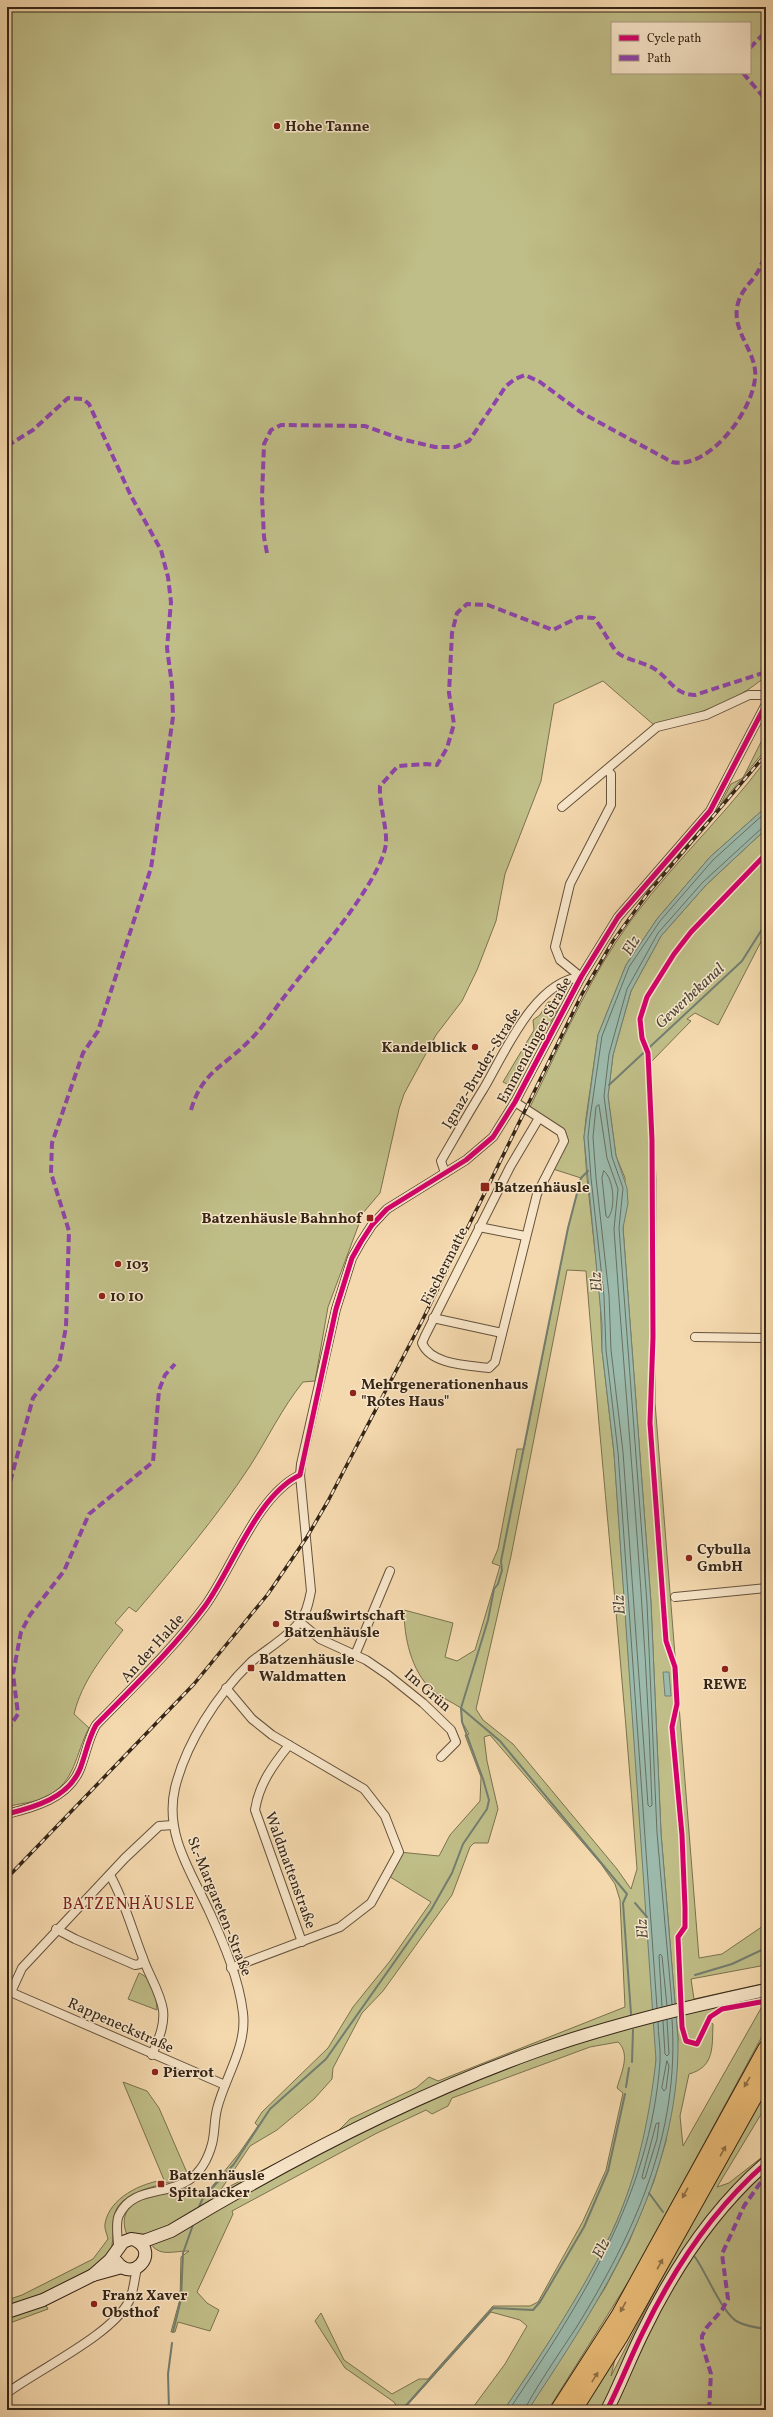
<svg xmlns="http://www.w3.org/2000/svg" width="773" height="2417" viewBox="0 0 773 2417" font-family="Vollkorn,serif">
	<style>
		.green { fill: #c0be88; stroke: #7a724f; fill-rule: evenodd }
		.water { fill: #9cbaac; stroke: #737e70 }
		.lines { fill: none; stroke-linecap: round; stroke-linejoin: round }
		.shore { stroke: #687061; stroke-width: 1 }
		.stream { stroke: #737e70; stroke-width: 2 }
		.street-casing { stroke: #65523c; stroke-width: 10 }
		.secondary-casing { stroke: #352516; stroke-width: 14 }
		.highway-casing { stroke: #352516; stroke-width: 17 }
		.street { stroke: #f8e6ca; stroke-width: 8 }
		.secondary { stroke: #f8e6ca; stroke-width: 12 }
		.highway { stroke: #eabc77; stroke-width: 15 }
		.rail-casing { stroke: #352516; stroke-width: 3.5 }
		.rail { stroke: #f8e6ca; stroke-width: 2; stroke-dasharray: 6; stroke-linecap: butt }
		.quiet { stroke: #8e44ad; stroke-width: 4; stroke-dasharray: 8 4; stroke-linecap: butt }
		.cycleway-casing { stroke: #f8e6ca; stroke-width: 8 }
		.cycleway { stroke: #d6006c; stroke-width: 5 }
		.oneway { fill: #907046 }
		.poi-dot { fill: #8f2418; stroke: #f8e6ca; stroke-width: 1.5 }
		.labels { text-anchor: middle; stroke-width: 3; stroke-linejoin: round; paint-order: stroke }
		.poi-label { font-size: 15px; font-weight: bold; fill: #352516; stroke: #f8e6ca; text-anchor: start }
		.street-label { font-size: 15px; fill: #352516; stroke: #f8e6ca }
		.water-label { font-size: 16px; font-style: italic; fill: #4f4a3c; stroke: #f8e6ca }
		.neighbourhood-label { font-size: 16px; letter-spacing: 1px; fill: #7a1f14; stroke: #f8e6ca }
	</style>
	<rect width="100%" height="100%" fill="#f5d9ae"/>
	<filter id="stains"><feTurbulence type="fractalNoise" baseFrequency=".005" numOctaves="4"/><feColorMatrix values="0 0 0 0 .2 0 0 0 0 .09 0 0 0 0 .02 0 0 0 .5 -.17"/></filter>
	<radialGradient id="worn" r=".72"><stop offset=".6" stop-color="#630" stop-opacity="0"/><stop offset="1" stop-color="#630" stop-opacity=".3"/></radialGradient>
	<!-- green -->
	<g class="green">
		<path d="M7 7H766V676C734 704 694 715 654 725L603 681 554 704 541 781 505 874 496 921 477 970 462 1001 436 1035 404 1094 399 1109 380 1193 363 1213 328 1307 315 1381 303 1382C282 1408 268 1438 250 1466 216 1518 176 1565 136 1612L129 1607 115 1623 123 1630C103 1656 82 1681 74 1714L89 1728C75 1754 76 1782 46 1797 35 1803 19 1803 7 1807ZM612 23H750V73H612Z"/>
		<path d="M766 732V749L720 805 731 784 743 778Z"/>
		<path d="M766 760V807L710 857 657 919 626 965 598 1035 586 1118 584 1137 587 1178 600 1296 602 1350 614 1453 653 2001C654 2021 658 2043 656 2062 651 2122 635 2185 608 2240 579 2299 541 2355 504 2410H471L505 2364 527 2326 520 2320 491 2312 403 2410H395L397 2407 394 2402 345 2368 315 2321 321 2313 344 2360 392 2394 419 2379H428L493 2306H530L538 2302 583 2221 606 2170 623 2093 617 2088C621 2073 631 2054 618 2042L590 2047 452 2098 448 2106 432 2114 426 2110 377 2133 232 2211 233 2214 197 2292 207 2303 219 2310 210 2331 178 2322 175 2332H171L180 2299 181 2257 189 2251C169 2251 158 2259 146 2237L127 2235C111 2195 167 2194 192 2187L199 2192 206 2194 240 2152 258 2126 255 2123 262 2112 328 2048 353 2007 390 1961 431 1902 387 1875 399 1852 439 1856 450 1835 480 1801 481 1777 465 1735 469 1734 462 1722 461 1708C452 1702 440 1697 432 1690 411 1671 404 1637 404 1610L453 1623 445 1657 457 1661 475 1650 500 1566 492 1563 498 1549 517 1449H524L568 1228 581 1178 553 1169 568 1140 565 1130 530 1107C557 1052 582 994 616 942 659 876 719 823 766 760ZM567 1270 586 1271C602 1471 623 1670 637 1869L631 1889 617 1869 513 1744 483 1720 476 1709 511 1556ZM490 1735 601 1864 615 1884 620 1900 625 2007 438 2081 429 2077 416 2088 350 2119 334 2135 220 2191 250 2146 277 2130 314 2099 332 2079 333 2068 362 2013 383 1991 452 1895 470 1847 474 1843H488L498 1809 487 1761 484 1737Z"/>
		<path d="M766 829V932L718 1025 695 1013 687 1019 691 1021 651 1062 656 1180 655 1403 699 1958 722 1954 766 1924V1965L691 1979 694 1999 766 1983V2029L637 2268 548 2410H528L605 2288 629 2242 654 2181 666 2141 678 2039 661 1833 651 1603 623 1228 625 1178 616 1156 608 1096 613 1055 631 991 661 936 706 885ZM764 2003 683 2146 680 2116 689 2074C715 2067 712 2046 713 2024L709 2021C721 2006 747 2006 764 2003Z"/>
		<path d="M557 1001 560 1006 513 1087 503 1082 534 1030 533 1020 540 1015 548 1002Z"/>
		<path d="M139 1973C154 1979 156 1996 157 2010L128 1999Z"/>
		<path d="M123 2082 147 2091 159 2108 188 2175C167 2186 142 2185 123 2201 104 2217 121 2243 105 2260 101 2264 94 2267 90 2270 74 2280 58 2290 43 2300L48 2309 7 2324V2300L22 2295 93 2259 108 2239C107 2234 104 2228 105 2224 109 2198 141 2183 164 2180Z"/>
		<path d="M766 2090V2106L717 2187 729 2183 766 2154V2410H574L620 2337 611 2376 707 2191Z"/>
	</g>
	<!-- water -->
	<g class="water">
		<path d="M766 807V829L706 885 661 936 631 991 613 1055 608 1096 616 1156 627 1188 628 1203 623 1228 651 1603 661 1833 678 2039C680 2179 602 2298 528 2410H504C541 2355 578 2299 608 2240 636 2184 649 2121 656 2060L614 1453 602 1350V1324L584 1137 598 1035 626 965 657 919 710 857Z"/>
		<path d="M663 1672H669L671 1696H665Z"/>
	</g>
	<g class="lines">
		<!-- shore -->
		<g class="shore">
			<path d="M599 1105 607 1158 618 1189 614 1229C627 1421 646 1612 652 1805L650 1807 648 1805 623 1452 611 1350 609 1295 596 1178 593 1137 596 1107Z"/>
			<path d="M604 1171C614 1179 616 1208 608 1218L606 1216 602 1178Z"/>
			<path d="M672 2004 657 1833 647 1603 619 1228 623 1188 612 1157 604 1096 609 1054 627 989 658 933 703 882 762 828 766 827"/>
			<path d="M662 2007 659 1956 660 1954 662 1956 667 2006"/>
			<path d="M657 2008 618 1452 606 1350 604 1296 591 1178 588 1137 590 1118 602 1036 629 967 660 921 713 860 766 812"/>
			<path d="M663 2021 665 2054 667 2056 669 2054 667 2020"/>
			<path d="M667 2061 669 2066 666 2089 664 2091 662 2088Z"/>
			<path d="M659 2123 657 2139 645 2178 643 2179 642 2177 656 2124Z"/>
			<path d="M509 2410C581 2302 650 2196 660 2062 661 2049 658 2035 658 2022"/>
			<path d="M525 2410C526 2402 568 2340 576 2328 635 2232 680 2134 672 2019"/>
		</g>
		<!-- stream -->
		<g class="stream">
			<path d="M609 1085 742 961 766 923"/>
			<path d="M461 1708 500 1741 627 1894 623 1903 631 2014"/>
			<path d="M635 1903 647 1917"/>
			<path d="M695 1975 732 1964 766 1948"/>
			<path d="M632 2062 633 2030"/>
			<path d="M626 2087 629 2068"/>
			<path d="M649 2193 663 2212"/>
			<path d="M198 2209 203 2198 234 2164 270 2109 326 2059 431 1910 452 1873 463 1844 487 1809 489 1800 483 1779 462 1722 461 1708 488 1620 494 1589 498 1584 502 1570 501 1561 568 1228 581 1178 588 1171"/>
			<path d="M695 2257C706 2272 723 2315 738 2322 746 2326 758 2328 766 2329"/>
			<path d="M173 2332 181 2299 183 2253 194 2222"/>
			<path d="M169 2410 168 2374 172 2343"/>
			<path d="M402 2410 493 2308 533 2310 540 2302 584 2227 608 2171 625 2094"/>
		</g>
		<!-- street casing -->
		<g class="street-casing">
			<g id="street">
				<path d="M562 807 657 727 706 715 749 695H766"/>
				<path d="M581 977 560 960 555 947 570 884 611 805V774L607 770"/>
				<path d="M515 1102 561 1132 564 1141 537 1194 495 1362 489 1368C468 1365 431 1365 422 1343L425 1336 510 1167 539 1118"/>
				<path d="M445 1173 441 1161C455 1137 469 1112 484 1088 505 1052 535 981 581 977"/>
				<path d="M479 1227 525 1236"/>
				<path d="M433 1318 502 1333"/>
				<path d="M695 1337 766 1338"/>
				<path d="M675 1597 766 1588"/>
				<path d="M300 1622 320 1639 366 1660 388 1675 423 1703 451 1730 456 1742 441 1757"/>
				<path d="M355 1655 390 1571"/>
				<path d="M226 1688 252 1719 272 1735 364 1789 385 1816 399 1852 371 1903 340 1927 231 1968"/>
				<path d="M289 1745C273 1765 259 1784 255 1810L302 1942"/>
				<path d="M7 1814C35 1807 68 1798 80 1769 86 1754 88 1739 96 1725 133 1687 173 1649 205 1606 232 1569 257 1495 300 1475"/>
				<path d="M110 1875C125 1902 132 1930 143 1958 149 1976 160 1991 163 2010 165 2026 158 2040 152 2055"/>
				<path d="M56 1929 75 1939 135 1965 140 1964 143 1959"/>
				<path d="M8 1991 225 2085"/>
				<path d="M11 1992 22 1968 125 1858 159 1826 173 1825"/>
				<path d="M118 2246C118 2236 115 2223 119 2215 138 2175 194 2210 212 2144 215 2133 214 2121 217 2109 225 2077 247 2047 243 2013 239 1979 224 1944 210 1913 192 1873 164 1835 175 1788 186 1743 217 1695 250 1663 265 1650 290 1636 301 1620 307 1612 309 1601 311 1591L300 1475 301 1464 336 1309 352 1258 361 1242 372 1225 387 1209 466 1160 493 1137 515 1102 581 977 618 917 710 811 766 704"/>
				<path d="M7 2393C39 2369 112 2335 129 2301 134 2292 134 2279 137 2269"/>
			</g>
		</g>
		<!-- secondary casing -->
		<g class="secondary-casing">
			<g id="secondary">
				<path d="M117 2262C132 2283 159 2254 137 2241"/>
				<path d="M93 2275 110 2260 123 2242 131 2239 144 2241 171 2231C285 2162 409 2097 534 2052 609 2025 688 2007 766 1990"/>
				<path d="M7 2312 43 2300 93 2275 122 2267"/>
				<path d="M607 2410C620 2385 630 2358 643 2332 674 2268 712 2210 766 2163"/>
			</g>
		</g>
		<!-- highway casing -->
		<g class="highway-casing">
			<g id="highway">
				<path d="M558 2410 619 2315 766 2048"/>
				<path d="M574 2410 620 2337 766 2076"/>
			</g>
		</g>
		<!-- street -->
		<use href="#street" class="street"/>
		<!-- secondary -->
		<use href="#secondary" class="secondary"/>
		<!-- highway -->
		<use href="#highway" class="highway"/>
		<!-- rail casing -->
		<g class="rail-casing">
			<path id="rail" d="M7 1878 194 1684 268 1594 307 1537 328 1501 422 1321 582 994 613 941 648 893 766 754"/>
		</g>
		<!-- rail -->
		<use href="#rail" class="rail"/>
		<!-- quiet -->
		<g class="quiet">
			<path d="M750 48 766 31"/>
			<path d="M743 73 766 100"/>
			<path d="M7 446 33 430 68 398 83 399 89 404 131 496 161 550 168 577 171 602 167 648 172 685 173 717 151 868 98 1031 83 1053 52 1143 51 1173 69 1231 66 1327 59 1364 33 1398 7 1493"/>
			<path d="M267 553 264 537 262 498 264 444 271 430 281 425 365 426 401 439 435 447H455L469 441 506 386 515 379 525 375 540 382 582 413 672 462C710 471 759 404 755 370 752 346 731 329 738 303 742 289 751 283 757 273 761 267 763 259 766 253"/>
			<path d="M191 1110C202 1072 223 1067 248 1042 263 1028 275 1008 288 992 312 961 383 879 386 843 387 826 379 805 380 786L398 766 426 764 437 765 447 748 454 724 449 693 452 633 457 613 467 604 488 605 553 630 579 617 594 618C602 627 612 648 618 653 627 660 643 662 653 668 669 677 674 695 695 695L766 672"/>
			<path d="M7 1731 18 1714 13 1674 21 1632 30 1615 64 1571 89 1514 153 1462 159 1390 165 1375 175 1364"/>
			<path d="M709 2410 711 2374 702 2344V2336L707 2327 722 2310 728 2299 722 2254 744 2206 766 2175"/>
		</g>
		<!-- cycleway casing -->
		<g class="cycleway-casing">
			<g id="cycleway">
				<path d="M766 854 691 932 674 954 647 997 640 1019 642 1038 648 1053 652 1140 653 1337 650 1423 666 1641 675 1667 677 1704 672 1727 682 1835 685 1908V1927L678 1937 682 2027 686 2041 697 2044 710 2017 722 2009 766 2001"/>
				<path d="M7 1814C35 1807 68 1798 80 1769 86 1754 88 1739 96 1725 133 1687 173 1649 205 1606 232 1569 257 1495 300 1475L336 1309 352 1258 361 1242 372 1225 387 1209 466 1160 493 1137 515 1102 581 977 618 917 710 811 766 704"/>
				<path d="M607 2410C620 2385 630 2358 643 2332 674 2268 712 2210 766 2163"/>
			</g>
		</g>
		<!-- cycleway -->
		<use href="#cycleway" class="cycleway"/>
	</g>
	<!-- one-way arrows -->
	<defs><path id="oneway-solid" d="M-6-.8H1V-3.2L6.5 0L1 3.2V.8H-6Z"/></defs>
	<g class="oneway">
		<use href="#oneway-solid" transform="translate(747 2082) rotate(120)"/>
		<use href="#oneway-solid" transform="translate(723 2151) rotate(-61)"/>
		<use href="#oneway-solid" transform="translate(685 2193) rotate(119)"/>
		<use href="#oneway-solid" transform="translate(660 2264) rotate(-61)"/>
		<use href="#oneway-solid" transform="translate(623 2307) rotate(119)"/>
		<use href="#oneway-solid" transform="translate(595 2377) rotate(-58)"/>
	</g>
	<!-- markers -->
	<g class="poi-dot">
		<circle cx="277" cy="126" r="4"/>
		<circle cx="475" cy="1047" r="4"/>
		<rect x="480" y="1182" width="10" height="10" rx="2"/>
		<rect x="366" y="1214" width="8" height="8" rx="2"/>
		<circle cx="118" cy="1264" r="4"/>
		<circle cx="102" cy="1296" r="4"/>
		<circle cx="353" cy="1393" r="4"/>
		<circle cx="689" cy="1558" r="4"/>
		<circle cx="276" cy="1624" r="4"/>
		<rect x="247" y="1664" width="8" height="8" rx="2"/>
		<circle cx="725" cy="1669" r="4"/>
		<circle cx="155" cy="2072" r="4"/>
		<rect x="157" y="2180" width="8" height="8" rx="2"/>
		<circle cx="94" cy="2304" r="4"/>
	</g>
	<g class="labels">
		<!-- poi labels -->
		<g class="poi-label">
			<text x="285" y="131">Hohe Tanne</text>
			<text x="467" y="1052" text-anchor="end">Kandelblick</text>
			<text x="494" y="1192">Batzenhäusle</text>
			<text x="362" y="1223" text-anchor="end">Batzenhäusle Bahnhof</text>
			<text x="126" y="1269">103</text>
			<text x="110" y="1301">10 10</text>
			<text x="361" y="1389">Mehrgenerationenhaus<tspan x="361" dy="17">"Rotes Haus"</tspan></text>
			<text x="697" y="1554">Cybulla<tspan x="697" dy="17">GmbH</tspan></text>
			<text x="284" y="1620">Straußwirtschaft<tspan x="284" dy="17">Batzenhäusle</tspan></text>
			<text x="259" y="1664">Batzenhäusle<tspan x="259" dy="17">Waldmatten</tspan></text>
			<text x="725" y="1689" text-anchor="middle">REWE</text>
			<text x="163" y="2077">Pierrot</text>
			<text x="169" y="2180">Batzenhäusle<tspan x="169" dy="17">Spitalacker</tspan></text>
			<text x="102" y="2300">Franz Xaver<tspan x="102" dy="17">Obsthof</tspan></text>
		</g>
		<!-- street labels -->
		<g class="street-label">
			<text transform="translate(534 1040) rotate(-62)" y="5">Emmendinger Straße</text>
			<text transform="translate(481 1068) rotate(-59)" y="5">Ignaz-Bruder-Straße</text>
			<text transform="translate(444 1266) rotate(-63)" y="5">Fischermatte</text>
			<text transform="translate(152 1648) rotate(-48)" y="5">An der Halde</text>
			<text transform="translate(428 1690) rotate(41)" y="5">Im Grün</text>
			<text transform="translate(291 1870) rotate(70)" y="5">Waldmattenstraße</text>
			<text transform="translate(220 1906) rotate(68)" y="5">St.-Margareten-Straße</text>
			<text transform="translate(121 2025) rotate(24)" y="5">Rappeneckstraße</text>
		</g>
		<!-- water labels -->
		<g class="water-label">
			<text transform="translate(630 945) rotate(-59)" y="6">Elz</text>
			<text transform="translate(689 995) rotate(-43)" y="6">Gewerbekanal</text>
			<text transform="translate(595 1282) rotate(-94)" y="6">Elz</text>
			<text transform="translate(618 1605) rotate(-94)" y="6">Elz</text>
			<text transform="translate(641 1929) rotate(-94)" y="6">Elz</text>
			<text transform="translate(600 2248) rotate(-64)" y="6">Elz</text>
		</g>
		<!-- neighbourhood labels -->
		<g class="neighbourhood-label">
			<text x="129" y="1909">BATZENHÄUSLE</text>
		</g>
	</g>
	<!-- margin -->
	<rect width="773" height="2417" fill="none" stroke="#f5d9ae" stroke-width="24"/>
	<rect x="8" y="8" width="757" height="2401" fill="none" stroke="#352516" stroke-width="2"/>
	<rect x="12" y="12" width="749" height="2393" fill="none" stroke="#352516"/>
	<!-- legend -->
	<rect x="611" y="22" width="140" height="52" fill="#f8e6ca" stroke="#aa9982"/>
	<rect x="619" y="35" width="20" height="6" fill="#d6006c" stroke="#aa9982"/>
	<text x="647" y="42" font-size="12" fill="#352516">Cycle path</text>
	<rect x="619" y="55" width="20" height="6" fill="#8e44ad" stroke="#aa9982"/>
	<text x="647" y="62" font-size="12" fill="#352516">Path</text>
	<rect width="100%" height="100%" filter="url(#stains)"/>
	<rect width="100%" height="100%" fill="url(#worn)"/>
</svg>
